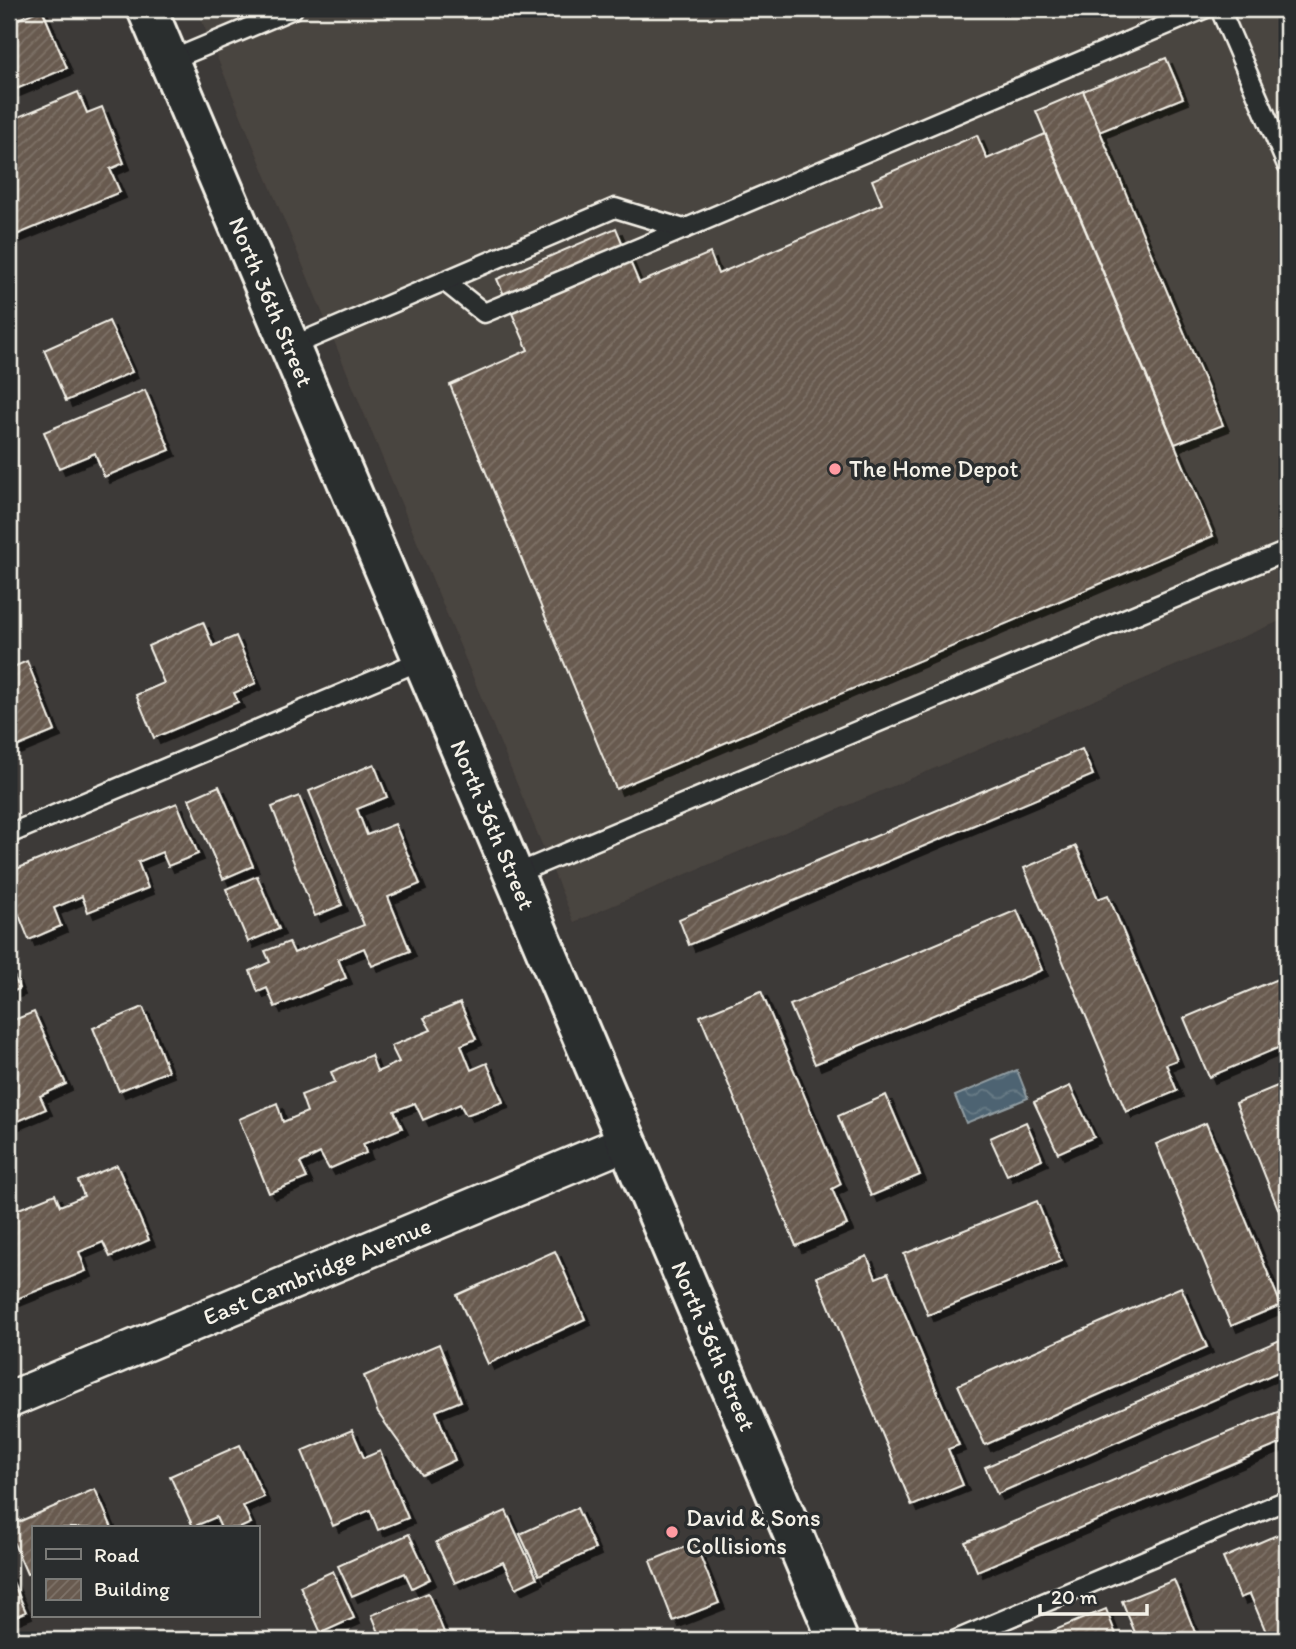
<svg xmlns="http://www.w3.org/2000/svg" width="1296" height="1649" viewBox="0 0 1296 1649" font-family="Itim,sans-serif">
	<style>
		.built { fill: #4a443f }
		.water { fill: url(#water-waves); stroke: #909ca1; stroke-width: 2 }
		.building { fill: url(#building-hatch); stroke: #f4f1e8; stroke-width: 2; filter: url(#shadow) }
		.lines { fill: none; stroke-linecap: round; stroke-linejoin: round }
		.lane-casing { stroke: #f4f1e8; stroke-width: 23 }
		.street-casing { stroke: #f4f1e8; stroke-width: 40 }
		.secondary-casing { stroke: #f4f1e8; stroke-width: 44 }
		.lane { stroke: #2a2d2e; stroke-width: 18 }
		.street { stroke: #2a2d2e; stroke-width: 35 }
		.secondary { stroke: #2a2d2e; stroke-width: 38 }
		.poi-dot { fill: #ff9aa2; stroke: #2a2d2e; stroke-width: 2.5 }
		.labels { text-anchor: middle; stroke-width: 7; stroke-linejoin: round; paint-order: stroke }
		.street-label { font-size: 24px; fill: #f4f1e8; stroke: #2a2d2e }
		.poi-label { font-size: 24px; fill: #f4f1e8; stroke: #2a2d2e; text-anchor: start }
	</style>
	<defs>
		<pattern id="water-waves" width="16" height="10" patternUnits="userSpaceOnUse" patternTransform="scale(1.75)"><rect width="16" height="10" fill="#4e6472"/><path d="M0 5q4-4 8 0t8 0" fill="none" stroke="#687b86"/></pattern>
		<pattern id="building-hatch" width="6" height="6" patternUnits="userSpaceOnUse" patternTransform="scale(1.75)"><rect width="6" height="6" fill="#685a4f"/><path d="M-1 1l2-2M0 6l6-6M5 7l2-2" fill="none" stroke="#7e7268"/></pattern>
		<filter id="shadow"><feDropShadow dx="6" dy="6" stdDeviation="0" flood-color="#0009"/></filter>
	</defs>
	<rect width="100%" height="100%" fill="#3d3a38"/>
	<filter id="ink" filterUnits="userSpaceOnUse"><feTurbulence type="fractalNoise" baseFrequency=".0143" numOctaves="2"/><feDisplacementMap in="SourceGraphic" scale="14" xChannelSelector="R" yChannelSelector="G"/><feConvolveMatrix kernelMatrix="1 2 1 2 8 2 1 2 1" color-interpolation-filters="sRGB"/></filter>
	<g filter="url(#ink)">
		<!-- built -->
		<path class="built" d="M197 9H1287V618L574 922Z"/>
		<!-- water -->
		<path class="water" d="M1017 1070 1028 1098 966 1123 955 1096Z"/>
		<!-- building -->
		<g class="building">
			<path d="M42 9 67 68 9 92V23Z"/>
			<path d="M1166 58 1183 98 1099 132 1083 91Z"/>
			<path d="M1083 91 1223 425 1175 444 1036 111Z"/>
			<path d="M78 92 87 113 102 107 124 163 110 169 120 192 9 238V121Z"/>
			<path d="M1045 134 1213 536 616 789 450 385 528 350 497 279 616 228 639 283 710 253 718 274 882 204 872 180 977 135 987 159Z"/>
			<path d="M109 321 132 372 66 401 44 350Z"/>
			<path d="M145 390 170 450 104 477 95 453 59 468 44 432Z"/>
			<path d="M203 622 213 646 236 636 256 683 234 693 238 702 154 738 136 695 164 683 148 646Z"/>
			<path d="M27 661 55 731 9 750V669Z"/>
			<path d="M1082 749 1093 775 689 945 679 919Z"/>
			<path d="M374 764 387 797 357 809 367 835 395 824 420 884 388 897 410 951 372 966 364 948 338 959 346 978 275 1007 267 988 258 992 250 971 270 962 265 951 289 942 294 953 364 925 309 791Z"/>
			<path d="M219 786 253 866 223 879 189 799Z"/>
			<path d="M299 796 342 905 315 916 272 807Z"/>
			<path d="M177 803 198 854 168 866 162 852 138 862 148 888 88 912 82 896 54 908 61 926 29 940 9 890V872Z"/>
			<path d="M1076 846 1098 899 1108 895 1177 1060 1166 1064 1177 1091 1126 1112 1024 868Z"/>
			<path d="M257 876 279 929 248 942 226 889Z"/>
			<path d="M1017 910 1042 970 815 1064 790 1005Z"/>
			<path d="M9 964 19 989 9 993Z"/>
			<path d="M1287 975V1044L1209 1077 1184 1018Z"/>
			<path d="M761 991 841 1184 832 1189 847 1225 796 1246 700 1016Z"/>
			<path d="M460 1003 476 1039 461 1045 471 1070 487 1063 503 1102 466 1115 460 1104 423 1120 415 1103 394 1111 402 1128 363 1144 366 1153 329 1169 320 1153 300 1163 307 1178 269 1193 239 1119 277 1103 283 1122 307 1112 301 1095 335 1082 331 1072 371 1055 377 1072 399 1062 391 1046 431 1030 424 1018Z"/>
			<path d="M143 1007 168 1071 119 1091 93 1028Z"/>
			<path d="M34 1012 66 1084 40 1096 46 1109 9 1125V1020V1022Z"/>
			<path d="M1287 1082V1231L1236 1103Z"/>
			<path d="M1070 1086 1094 1137 1058 1153 1034 1102Z"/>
			<path d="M886 1095 920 1175 871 1196 838 1116Z"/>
			<path d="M1026 1122 1042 1159 1007 1175 990 1138Z"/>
			<path d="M1206 1123 1281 1305 1231 1326 1156 1144Z"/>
			<path d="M117 1165 149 1240 110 1257 103 1242 79 1252 86 1271 14 1300 9 1287V1213L55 1194 60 1206 84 1196 78 1181Z"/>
			<path d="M1037 1201 1061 1261 928 1315 904 1254Z"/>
			<path d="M555 1251 585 1319 488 1364 457 1295Z"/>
			<path d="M867 1256 876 1278 888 1273 959 1445 948 1449 963 1485 912 1506 817 1277Z"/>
			<path d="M1181 1287 1207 1347 985 1445 958 1385Z"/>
			<path d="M1287 1337V1368L997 1494 985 1467Z"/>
			<path d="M439 1344 461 1401 436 1411 455 1460 422 1475 378 1413 364 1376Z"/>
			<path d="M1287 1408V1441L977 1571 965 1542Z"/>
			<path d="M352 1430 364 1458 380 1451 408 1518 378 1530 370 1510 333 1526 302 1451Z"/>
			<path d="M240 1445 264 1497 243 1506 251 1523 240 1528H221L216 1517 193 1527 170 1476Z"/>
			<path d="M95 1489 112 1528H33V1572L27 1574 9 1532V1526Z"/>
			<path d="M577 1508 595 1549 539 1575 520 1534Z"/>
			<path d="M506 1511 537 1578 516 1588 503 1562 455 1583 436 1542Z"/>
			<path d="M1284 1532 1287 1539V1640H1267L1269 1639 1250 1594 1240 1598 1223 1558Z"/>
			<path d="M409 1534 430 1579 412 1588 405 1573 352 1596 338 1566Z"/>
			<path d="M695 1543 719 1603 673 1621 650 1561Z"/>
			<path d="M333 1571 354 1618 321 1633 300 1586Z"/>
			<path d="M9 1573 26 1612 9 1619Z"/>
			<path d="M1174 1580 1198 1640H1138L1122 1601Z"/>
			<path d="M428 1593 447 1640H382L372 1615Z"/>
			<path d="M1106 1609 1118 1640H1045L1043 1635Z"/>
		</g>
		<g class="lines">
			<!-- lane casing -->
			<g class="lane-casing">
				<g id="lane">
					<path d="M1220 9 1287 165"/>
					<path d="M169 61 293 9"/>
					<path d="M444 281 484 313 684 229"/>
					<path d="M290 347 615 208 684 229 1204 9"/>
					<path d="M9 834 422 660"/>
					<path d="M513 875 1287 551"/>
					<path d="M956 1640 1287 1500"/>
				</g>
			</g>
			<!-- street casing -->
			<g class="street-casing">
				<g id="street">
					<path id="s1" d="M9 1400 627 1142"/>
				</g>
			</g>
			<!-- secondary casing -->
			<g class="secondary-casing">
				<g id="secondary">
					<path id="s2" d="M147 9 838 1640"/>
				</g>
			</g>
			<!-- lane -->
			<use href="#lane" class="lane"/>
			<!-- street -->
			<use href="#street" class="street"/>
			<!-- secondary -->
			<use href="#secondary" class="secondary"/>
		</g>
	</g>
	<!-- markers -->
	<g class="poi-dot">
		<circle cx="835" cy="469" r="7"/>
		<circle cx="672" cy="1532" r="7"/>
	</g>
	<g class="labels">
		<!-- street labels -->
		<g class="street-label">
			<text dy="8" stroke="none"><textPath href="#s2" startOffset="318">North 36th Street</textPath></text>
			<text dy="8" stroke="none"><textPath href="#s2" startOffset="886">North 36th Street</textPath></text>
			<text dy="8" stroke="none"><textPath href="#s1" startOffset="334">East Cambridge Avenue</textPath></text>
			<text dy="8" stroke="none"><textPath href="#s2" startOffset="1452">North 36th Street</textPath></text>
		</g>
		<!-- poi labels -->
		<g class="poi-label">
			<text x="849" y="477">The Home Depot</text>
			<text x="686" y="1526">David &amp; Sons<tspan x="686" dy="28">Collisions</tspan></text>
		</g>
	</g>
	<!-- margin -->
	<rect width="1296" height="1649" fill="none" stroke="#2a2d2e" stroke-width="35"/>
	<rect x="18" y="18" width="1261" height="1614" fill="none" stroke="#f4f1e8" stroke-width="2.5" filter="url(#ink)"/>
	<!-- legend -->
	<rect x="32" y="1526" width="228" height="91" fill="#2a2d2e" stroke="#7b7b78" stroke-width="2"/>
	<rect x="46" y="1549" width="35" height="10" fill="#2a2d2e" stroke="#7b7b78" stroke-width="2"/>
	<text x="94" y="1562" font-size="21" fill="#f4f1e8">Road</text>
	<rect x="46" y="1579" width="35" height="21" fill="url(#building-hatch)" stroke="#7b7b78" stroke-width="2"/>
	<text x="94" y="1596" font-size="21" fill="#f4f1e8">Building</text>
	<!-- scale -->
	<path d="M1040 1604v10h107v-10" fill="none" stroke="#f4f1e8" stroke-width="3.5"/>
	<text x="1051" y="1604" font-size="21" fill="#f4f1e8" stroke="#2a2d2e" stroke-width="5" paint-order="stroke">20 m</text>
</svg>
